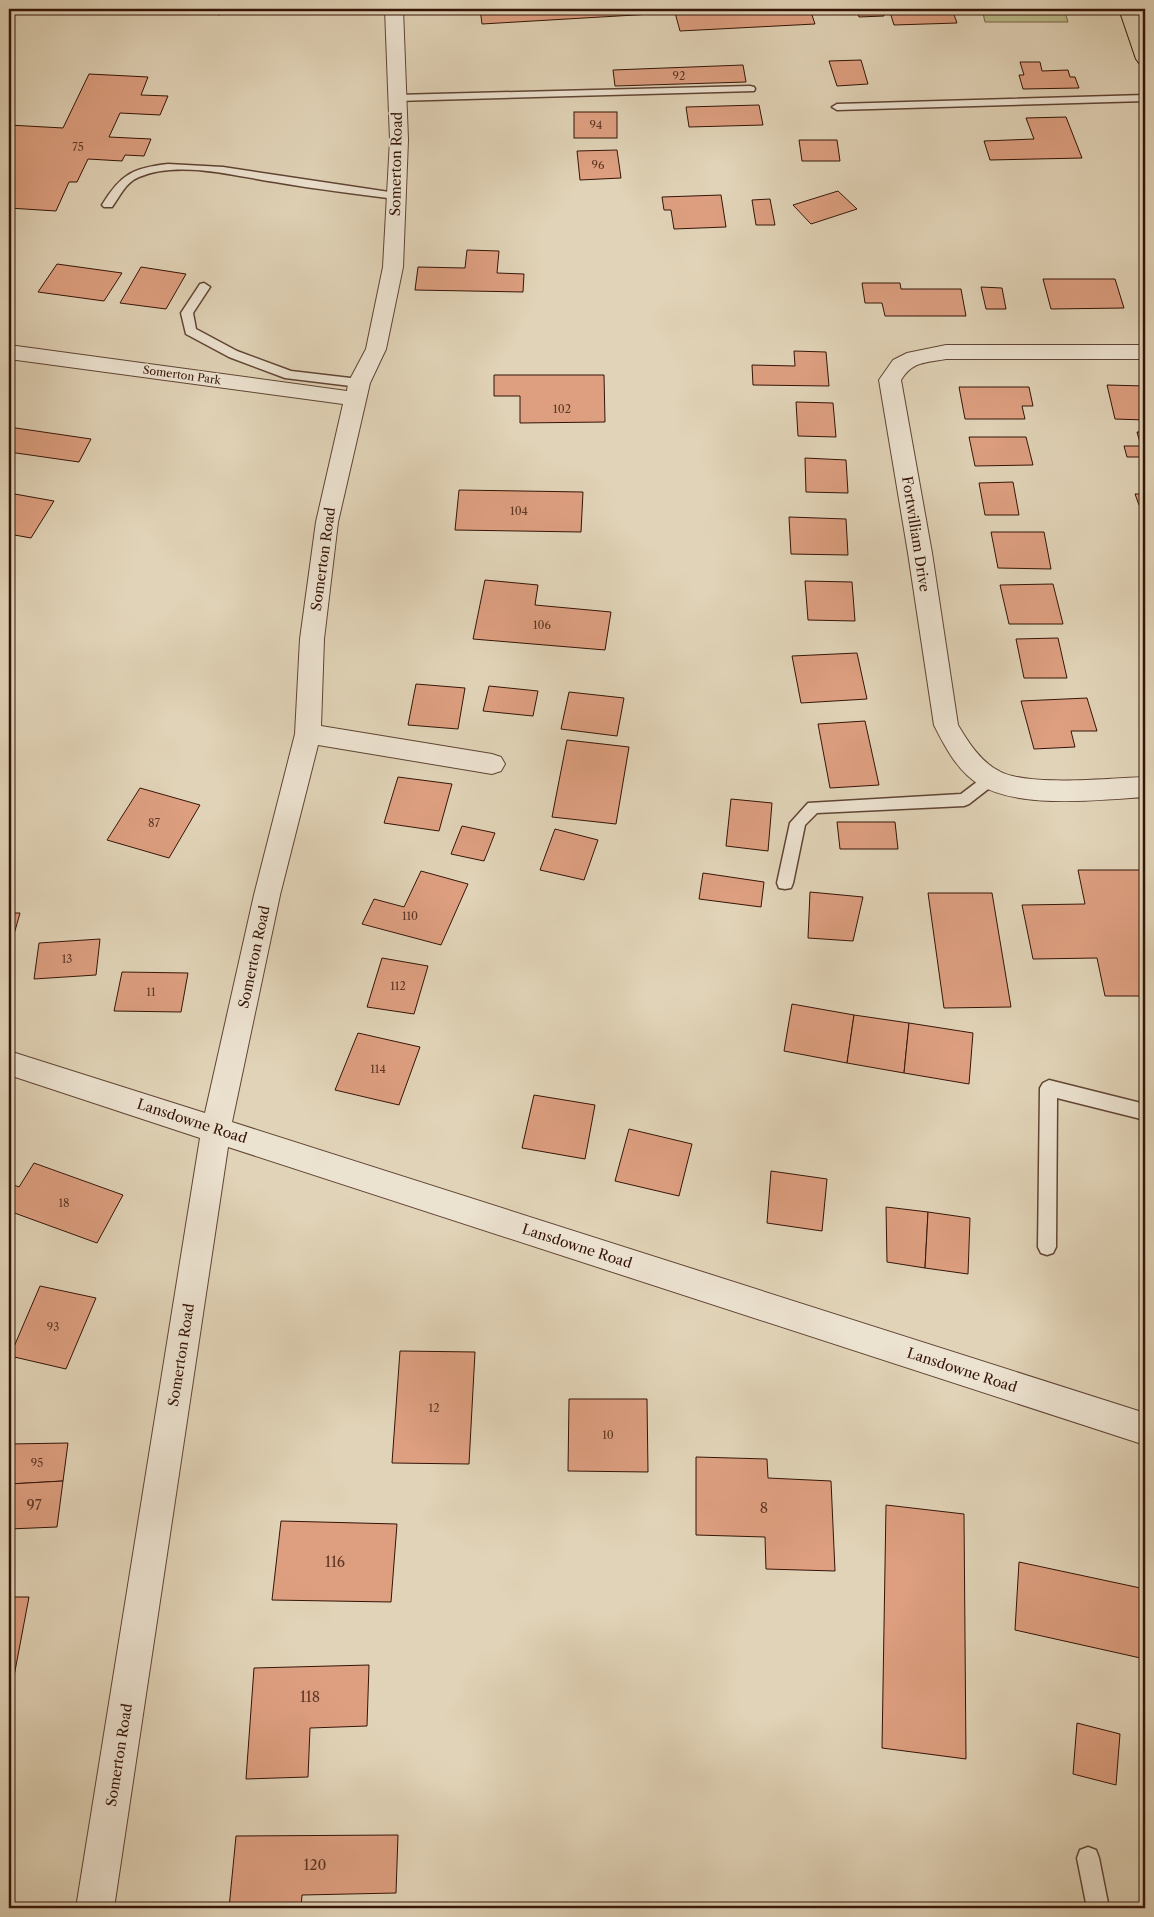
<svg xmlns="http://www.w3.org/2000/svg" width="1154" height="1917" viewBox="0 0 1154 1917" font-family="'Libre Caslon Text',serif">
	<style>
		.green { fill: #bbba89; stroke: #786748 }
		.building { fill: #dd9f80; stroke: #351407 }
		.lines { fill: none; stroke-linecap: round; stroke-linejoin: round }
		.lane-casing { stroke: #604433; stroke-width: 3 }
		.street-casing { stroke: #604433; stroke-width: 2 }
		.primary-casing { stroke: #351407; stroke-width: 2 }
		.lane { fill: #ece2d0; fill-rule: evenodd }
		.street { fill: #ece2d0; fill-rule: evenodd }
		.primary { fill: #e1d3b7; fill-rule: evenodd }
		.labels { text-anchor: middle; stroke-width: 4; stroke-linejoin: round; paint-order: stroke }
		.number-label { font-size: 11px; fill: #5f3725 }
		.far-street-label { font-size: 11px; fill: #351407; stroke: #ece2d0 }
		.street-label { font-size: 14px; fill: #351407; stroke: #ece2d0 }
		.near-number-label { font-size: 14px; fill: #5f3725 }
	</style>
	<rect width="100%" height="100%" fill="#e1d3b7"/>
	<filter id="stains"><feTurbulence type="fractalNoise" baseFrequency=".004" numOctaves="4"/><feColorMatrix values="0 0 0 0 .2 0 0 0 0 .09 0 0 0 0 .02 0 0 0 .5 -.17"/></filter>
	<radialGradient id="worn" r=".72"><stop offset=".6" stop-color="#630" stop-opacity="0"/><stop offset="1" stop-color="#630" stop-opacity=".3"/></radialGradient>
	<!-- green -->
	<path class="green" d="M982 9H1064L1068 22H985Z"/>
	<!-- building -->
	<g class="building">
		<path d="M212 9H231L219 15 210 10Z"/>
		<path d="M480 9H651L652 14 482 24Z"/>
		<path d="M674 9H822H810L815 24 680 31Z"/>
		<path d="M856 9H881L884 16 859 17Z"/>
		<path d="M889 9H952L957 23 894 25Z"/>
		<path d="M861 60 868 84 837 86 829 61Z"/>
		<path d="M1020 62H1040L1042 71 1068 70 1070 77H1075L1079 88 1023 89 1019 75H1024Z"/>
		<path d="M743 65 746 82 615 86 613 70Z"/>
		<path d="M89 74 148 77 141 95 168 96 160 115 120 113 109 137 151 139 144 156 125 155 122 161 88 159 77 182H69L56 211 9 208V198L13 189H9V125L63 128Z"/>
		<path d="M759 105 763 125 689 127 686 107Z"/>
		<rect x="574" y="112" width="43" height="26"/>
		<path d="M1066 117 1082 158 990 160 984 141 1034 139 1026 118Z"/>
		<path d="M799 140H837L840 161H802Z"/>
		<path d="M617 150 621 178 580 180 577 151Z"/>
		<path d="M838 191 857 209 811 224 793 205Z"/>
		<path d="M721 195 726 227 674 229 671 210H664L662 197Z"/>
		<path d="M770 199 775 225H756L752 200Z"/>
		<path d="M467 250 499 251 497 273 524 274 523 292 415 290 418 267 465 268Z"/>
		<path d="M57 264 122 273 104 301 38 292Z"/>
		<path d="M141 267 186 274 166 309 120 303Z"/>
		<path d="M1043 279H1115L1124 308 1051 309Z"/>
		<path d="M862 283H900L901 289H961L966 316H885L882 303H865Z"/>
		<path d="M981 287 1002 288 1006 309H986Z"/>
		<path d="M794 351 826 352 829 386 753 385 752 365 795 366Z"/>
		<path d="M494 375H604L605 422 520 423V396H494Z"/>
		<path d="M1107 385 1145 386V420L1115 419Z"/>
		<path d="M959 387H1029L1033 406H1022L1025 419H965Z"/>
		<path d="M796 402 833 403 836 437 798 436Z"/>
		<path d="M9 427 91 439 79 462 9 452Z"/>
		<path d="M1137 432H1145V461L1144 457H1127L1124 446H1141Z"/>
		<path d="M969 437H1026L1033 465 975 466Z"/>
		<path d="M805 458 846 460 848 493 806 492Z"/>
		<path d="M1013 482 1019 515H985L979 483Z"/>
		<path d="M459 490 583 492 581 532 455 530Z"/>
		<path d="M9 493 54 501 31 538 9 534Z"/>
		<path d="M1135 494H1145V505H1139Z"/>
		<path d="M789 517 846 519 848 555 791 554Z"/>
		<path d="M991 532H1044L1051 569 998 568Z"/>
		<path d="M485 580 538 585 535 605 611 612 605 650 473 639Z"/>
		<path d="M805 581 852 582 855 621 808 620Z"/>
		<path d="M1053 584 1063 624H1009L1000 585Z"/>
		<path d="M1058 638 1067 678H1024L1016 639Z"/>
		<path d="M857 653 867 699 801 703 792 656Z"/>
		<path d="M416 684 465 688 458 729 408 725Z"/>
		<path d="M489 686 538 691 533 716 483 711Z"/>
		<path d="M569 692 624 698 617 736 561 729Z"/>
		<path d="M1087 698 1097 731H1071L1075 747 1034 749 1021 701Z"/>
		<path d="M865 721 879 785 830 788 818 724Z"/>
		<path d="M567 740 629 747 616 824 552 817Z"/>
		<path d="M398 777 452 784 439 831 384 823Z"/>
		<path d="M140 788 200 805 169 858 107 840Z"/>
		<path d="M731 799 772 803 768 851 726 846Z"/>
		<path d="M837 822H895L898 849H840Z"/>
		<path d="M462 826 495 833 484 861 451 854Z"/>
		<path d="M555 829 598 840 584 880 540 870Z"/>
		<path d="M1078 870H1145V996H1105L1097 958 1033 959 1022 905 1085 904Z"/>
		<path d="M421 871 468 884 441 945 362 924 374 899 404 907Z"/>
		<path d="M703 873 764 882 761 907 699 899Z"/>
		<path d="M810 892 863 897 853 941 808 938Z"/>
		<path d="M928 893H992L1011 1007 944 1008Z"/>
		<path d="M9 913H20L9 952Z"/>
		<path d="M100 939 96 975 34 979 39 943Z"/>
		<path d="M382 958 428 966 414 1014 367 1007Z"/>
		<path d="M122 972 188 973 181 1012 114 1011Z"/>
		<path d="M792 1004 854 1015 847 1063 784 1051Z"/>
		<path d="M854 1015 909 1023 904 1073 847 1063Z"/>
		<path d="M909 1023 973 1033 969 1084 904 1073Z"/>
		<path d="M358 1033 420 1047 399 1105 335 1090Z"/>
		<path d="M534 1095 595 1105 585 1159 522 1148Z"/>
		<path d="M629 1129 692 1144 679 1196 615 1181Z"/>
		<path d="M34 1163 123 1195 97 1243 9 1211V1183L19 1187Z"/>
		<path d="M771 1171 827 1179 822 1231 767 1223Z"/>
		<path d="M886 1207 928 1212 925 1268 887 1262Z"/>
		<path d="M928 1212 970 1218 968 1274 925 1268Z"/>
		<path d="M40 1286 96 1298 66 1369 10 1356Z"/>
		<path d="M400 1351 475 1352 469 1464 392 1463Z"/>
		<path d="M569 1399H647L648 1472 568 1471Z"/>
		<path d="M68 1443 63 1481 9 1484V1444Z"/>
		<path d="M696 1457 767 1459 768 1478 831 1481 835 1571 766 1569 765 1537 696 1535Z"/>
		<path d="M63 1481 57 1527 9 1529V1484Z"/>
		<path d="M886 1505 964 1514 966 1759 882 1748Z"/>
		<path d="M281 1521 397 1524 391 1602 272 1600Z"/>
		<path d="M1019 1562 1145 1589V1659L1015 1630Z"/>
		<path d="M9 1597H29L11 1692H9Z"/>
		<path d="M369 1665 367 1726 310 1728 308 1777 246 1779 254 1668Z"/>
		<path d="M1077 1723 1120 1734 1116 1785 1073 1774Z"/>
		<path d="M398 1835 396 1893 302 1895 301 1908H229L236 1836Z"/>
	</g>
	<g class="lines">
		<!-- lane casing -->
		<g class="lane-casing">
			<g id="lane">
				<path d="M750 86 754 87 755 89 754 91 396 101 391 98 396 95Z"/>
				<path d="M1145 95V101L837 110 832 107 837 104Z"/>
				<path d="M168 164 223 167 396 193 402 196 396 199C356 194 315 189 275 182 235 176 178 160 139 177 126 182 120 196 112 207H104L102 205C121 174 133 168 168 164Z"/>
				<path d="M204 283 210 287 193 313 196 329 237 351 291 371 359 379 365 383 359 387 285 378 229 357 186 334 181 313 200 284Z"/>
				<path d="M991 773 996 775 999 779 996 783 969 804 964 806 817 813 805 825 793 883 791 888 785 889 779 888 777 883 790 823 808 803 961 794 986 775Z"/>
				<path d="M1049 1080 1145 1104V1120L1057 1098 1056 1247 1053 1253 1047 1255 1041 1253 1038 1247 1040 1088 1043 1083Z"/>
				<path d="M1088 1847 1096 1850 1099 1858 1109 1908H1087L1077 1858 1080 1850Z"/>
			</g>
		</g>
		<!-- street casing -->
		<g class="street-casing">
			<g id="street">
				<path d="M385 9H403L408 140 403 267 386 349 370 383 338 522 324 639 321 726 492 754 501 757 505 764 501 771 492 774 318 745 280 895 232 1122 1145 1413V1445L228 1147 114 1908H76L200 1138 9 1075V1051L205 1113 254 895 295 734 300 639 316 522 343 404 9 359V345L347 391 348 383 366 349 383 267 390 140Z"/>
				<path d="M946 345H1145V359H946C925 363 913 361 901 380L932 553 958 725C968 742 981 762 999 771 1027 787 1111 778 1145 777V797C1100 800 1019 809 980 785 958 772 945 747 934 725L908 553 879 380 893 360 907 353Z"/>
			</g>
		</g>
		<!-- primary casing -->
		<g class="primary-casing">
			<path id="primary" d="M1119 9H1137L1145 34V64L1139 63 1136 59Z"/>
		</g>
		<!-- lane -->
		<use href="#lane" class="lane"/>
		<!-- street -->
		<use href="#street" class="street"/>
		<!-- primary -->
		<use href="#primary" class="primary"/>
	</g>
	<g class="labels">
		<!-- number labels -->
		<g class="number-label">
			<text x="679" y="80">92</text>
			<text x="596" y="129">94</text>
			<text x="78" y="151">75</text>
			<text x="598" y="169">96</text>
			<text x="562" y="413">102</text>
			<text x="519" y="515">104</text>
			<text x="542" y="629">106</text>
			<text x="154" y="827">87</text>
			<text x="410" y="920">110</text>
			<text x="67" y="963">13</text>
			<text x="398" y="990">112</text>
			<text x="151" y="996">11</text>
			<text x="378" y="1073">114</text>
			<text x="64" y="1207">18</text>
			<text x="53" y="1331">93</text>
			<text x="434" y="1412">12</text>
			<text x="608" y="1439">10</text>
			<text x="37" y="1467">95</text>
		</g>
		<!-- far-street labels -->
		<g class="far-street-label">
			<text transform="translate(182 375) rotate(8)" y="4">Somerton Park</text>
		</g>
		<!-- street labels -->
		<g class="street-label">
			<text transform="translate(396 164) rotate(-89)" y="5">Somerton Road</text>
			<text transform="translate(916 534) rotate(81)" y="5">Fortwilliam Drive</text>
			<text transform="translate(323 559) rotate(-82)" y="5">Somerton Road</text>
			<text transform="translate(254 957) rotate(-78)" y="5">Somerton Road</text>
			<text transform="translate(192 1121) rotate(18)" y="5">Lansdowne Road</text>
			<text transform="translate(577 1246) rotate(18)" y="5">Lansdowne Road</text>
			<text transform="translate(181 1355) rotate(-81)" y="5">Somerton Road</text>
			<text transform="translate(962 1370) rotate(18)" y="5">Lansdowne Road</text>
			<text transform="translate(119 1755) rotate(-81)" y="5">Somerton Road</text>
		</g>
		<!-- near-number labels -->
		<g class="near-number-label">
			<text x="34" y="1510">97</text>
			<text x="764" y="1513">8</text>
			<text x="335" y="1567">116</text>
			<text x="310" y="1702">118</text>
			<text x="315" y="1870">120</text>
		</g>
	</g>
	<!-- margin -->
	<rect width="1154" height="1917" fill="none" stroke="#e1d3b7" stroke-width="30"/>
	<rect x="10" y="10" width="1134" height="1897" fill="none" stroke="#351407" stroke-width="2.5"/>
	<rect x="15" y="15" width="1124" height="1887" fill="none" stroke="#351407"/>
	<rect width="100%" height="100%" filter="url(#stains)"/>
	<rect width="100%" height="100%" fill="url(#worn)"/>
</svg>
